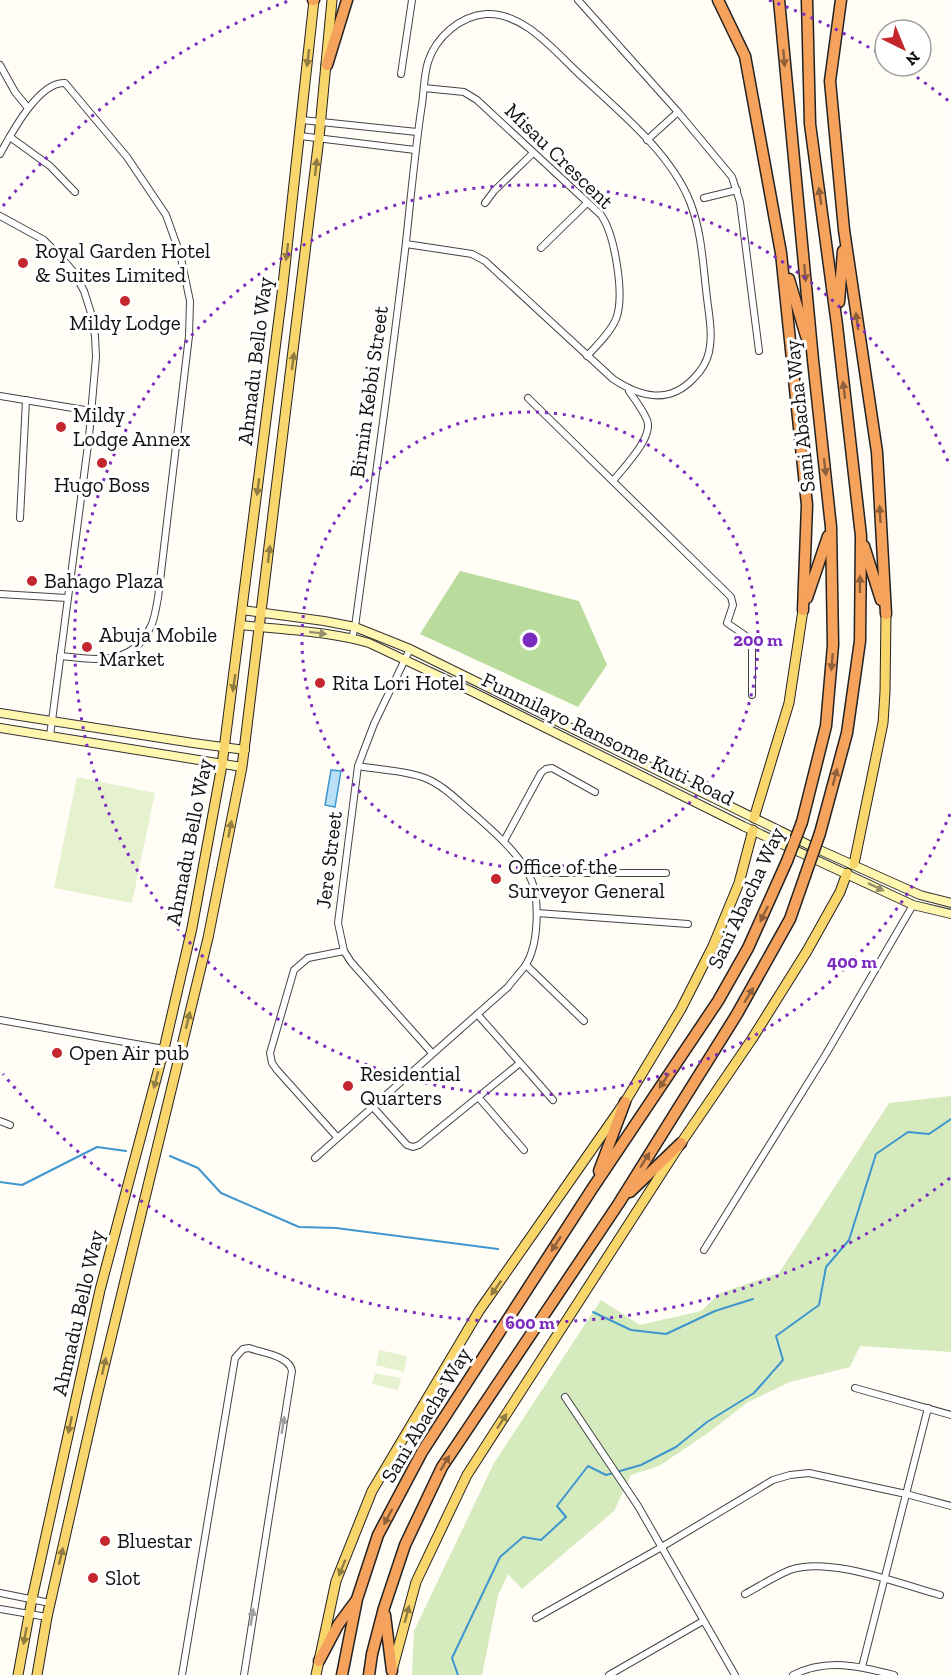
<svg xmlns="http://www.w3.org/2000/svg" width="951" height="1675" viewBox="0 0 951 1675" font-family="'Zilla Slab',serif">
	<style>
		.green { fill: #d5ebbd }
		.forest { fill: #b9dc9c }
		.pitch { fill: #e6f2cf }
		.water { fill: #b9e0f7; stroke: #3f96cf; stroke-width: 1.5 }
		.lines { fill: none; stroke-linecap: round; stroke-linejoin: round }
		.stream { stroke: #3f96cf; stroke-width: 2 }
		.street-casing { stroke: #444; stroke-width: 8 }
		.secondary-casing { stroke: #333; stroke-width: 10 }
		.primary-casing { stroke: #222; stroke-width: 11 }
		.highway-casing { stroke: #222; stroke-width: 13 }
		.street { stroke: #fff; stroke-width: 6 }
		.secondary { stroke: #fff6b0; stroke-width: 8 }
		.primary { stroke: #f9d66b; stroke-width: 9 }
		.highway { stroke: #f5a25d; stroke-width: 10 }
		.highway-bridge-casing { stroke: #222; stroke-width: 13; stroke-linecap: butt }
		.highway-bridge { stroke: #f5a25d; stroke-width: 10 }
		.oneway { fill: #917d42 }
		.oneway2 { fill: #8e613b }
		.oneway3 { fill: #948f68 }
		.oneway4 { fill: #a0a0a0 }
		.ring { fill: none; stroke: #7b2cbf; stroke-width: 3; stroke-dasharray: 3 6 }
		.poi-dot { fill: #c4262e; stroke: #fff; stroke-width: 2 }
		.labels { text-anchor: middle; stroke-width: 6; stroke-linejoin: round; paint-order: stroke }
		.street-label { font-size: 21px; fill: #111; stroke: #fff }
		.poi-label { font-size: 21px; fill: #111; stroke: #fff; text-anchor: start }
		.centre { fill: #7b2cbf; stroke: #fff; stroke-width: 3 }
		.ring-label { font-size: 18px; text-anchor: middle; font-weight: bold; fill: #7b2cbf; stroke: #fff; stroke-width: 6; stroke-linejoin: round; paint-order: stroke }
	</style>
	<rect width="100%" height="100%" fill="#fffdf5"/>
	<!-- green -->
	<path class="green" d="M951 1096V1352L860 1346 850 1367 790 1382 748 1402 708 1433 659 1466 631 1475 614 1511 522 1589 508 1574 498 1595 482 1675H412L414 1631 494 1463 601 1300 640 1325 701 1311 720 1293 779 1273 889 1103Z"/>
	<!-- forest -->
	<path class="forest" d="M460 571 579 601 607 665 578 707 420 634Z"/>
	<!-- pitch -->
	<g class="pitch">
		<path d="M77 777 155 793 132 903 54 888Z"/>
		<path d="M379 1350 407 1356 404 1372 376 1365Z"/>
		<path d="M375 1373 401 1378 398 1390 372 1384Z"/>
	</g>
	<!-- water -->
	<path class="water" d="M331 770 341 771 335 807 325 805Z"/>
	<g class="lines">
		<!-- stream -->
		<g class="stream">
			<path d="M170 1156 198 1168 221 1193 299 1227 336 1228 498 1249"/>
			<path d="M0 1182 22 1185 97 1147 126 1151"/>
			<path d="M593 1312 631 1330 666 1334 715 1311 753 1299"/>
			<path d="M458 1675 452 1658 500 1557 523 1537 541 1540 566 1517 557 1506 588 1466 606 1475 641 1465 676 1447 707 1422 754 1393 783 1360 776 1336 819 1305 826 1267 849 1240 876 1154 908 1132 929 1134 951 1119"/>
		</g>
		<!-- street casing -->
		<g class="street-casing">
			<g id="street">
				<path d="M578 0 678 112 732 177 740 202 759 351"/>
				<path d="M0 65 15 92 28 108"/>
				<path d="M401 74 412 0"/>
				<path d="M424 88 464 92 477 100 601 215C615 235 625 296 616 319 610 333 597 345 587 356"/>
				<path d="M302 120 417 132"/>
				<path d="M300 136 415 150"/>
				<path d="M10 137 50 166 75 192"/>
				<path d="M647 140 678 112"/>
				<path d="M0 154C11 134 39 81 65 83L127 157 166 215 180 254 190 301 189 336 158 598C156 607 155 618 151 626 133 666 97 660 60 656"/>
				<path d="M704 198 737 190"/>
				<path d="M485 203 494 191 533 153"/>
				<path d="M0 216 44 240 60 256 73 271 84 291 91 313 95 336 96 357 89 437 50 736"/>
				<path d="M541 248 587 203"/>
				<path d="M0 396 91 411"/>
				<path d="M528 398 731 597 733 605 727 623 746 636 752 647V695"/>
				<path d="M613 481C624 467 654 437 647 420 643 410 635 400 629 391"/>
				<path d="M20 518 26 400"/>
				<path d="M0 594 67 598"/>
				<path d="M352 638 355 627C372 499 391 371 406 242 411 196 415 150 422 104 424 90 424 75 428 62 436 37 460 16 486 14 522 12 552 48 576 71 615 108 670 151 690 202 702 232 703 266 707 298 709 315 713 335 709 352 707 361 701 371 694 378 669 405 640 397 613 379L485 261 472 254 406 244"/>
				<path d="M410 649 374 724 358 766 338 923 344 951 351 962 432 1053"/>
				<path d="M504 841 541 773 546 769 552 768 595 792"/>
				<path d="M528 873H666"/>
				<path d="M537 913 688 924"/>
				<path d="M526 965 584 1021"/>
				<path d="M478 1015 553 1100"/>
				<path d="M0 1020 164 1049"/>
				<path d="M479 1098 524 1150"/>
				<path d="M372 1106 407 1145 413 1147 419 1145 520 1063"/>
				<path d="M0 1121 10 1125"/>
				<path d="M337 1137 277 1070 272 1063 270 1053 294 970 308 958 344 951"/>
				<path d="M315 1158 508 987C513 980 520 973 525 966 539 945 541 895 528 873 516 851 495 833 476 816 460 803 445 786 425 778 405 770 379 770 358 766"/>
				<path d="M704 1250 826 1054 913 905"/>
				<path d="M855 1388 951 1415"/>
				<path d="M565 1397 638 1506 735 1675"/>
				<path d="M0 1593 50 1603"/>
				<path d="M745 1594C760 1586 775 1576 790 1570 829 1556 900 1584 940 1595"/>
				<path d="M0 1609 47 1617"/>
				<path d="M536 1618 660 1548 773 1480 790 1475 809 1473 906 1494 951 1506"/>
				<path d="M862 1667 928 1408"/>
				<path d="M182 1675 235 1358 243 1349 249 1348C262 1353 290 1356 292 1371L244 1675"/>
				<path d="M609 1675 703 1621"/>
				<path d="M793 1675C827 1658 859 1666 894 1675"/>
			</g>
		</g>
		<!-- secondary casing -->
		<g class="secondary-casing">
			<g id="secondary">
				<path d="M242 610 324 621 355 627 410 649 813 847 920 895 951 903"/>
				<path d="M241 625C283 630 328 631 369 643L473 692 743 826 913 905 951 914"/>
				<path d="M0 713 193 743 245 750"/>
				<path d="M0 728 242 767"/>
			</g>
		</g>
		<!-- primary casing -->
		<g class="primary-casing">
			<g id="primary">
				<path d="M754 818 789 703 803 610"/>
				<path d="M854 864 883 723 885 692 886 614"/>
				<path d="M393 1667 416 1582 467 1475 681 1143 752 1039 807 951 840 892 847 873"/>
				<path d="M18 1675 32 1599 100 1290 164 1049 192 928 222 765 282 294 314 0"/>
				<path d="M37 1675 47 1617 97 1396 208 938 242 767 319 138 332 0"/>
				<path d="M316 1675 336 1581 372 1491 479 1311 625 1102 681 1009 713 946 739 883 753 830"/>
			</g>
		</g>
		<!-- highway casing -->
		<g class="highway-casing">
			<g id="highway">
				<path d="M313 0H314"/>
				<path d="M718 0 745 56 781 253 807 505 803 610"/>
				<path d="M779 0 813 360 831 527 833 645 826 726 802 822"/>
				<path d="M807 0 810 124 837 325 861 536 860 641 847 733 820 833"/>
				<path d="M841 0 830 81 844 230 877 452 886 614"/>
				<path d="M327 65 347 0"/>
				<path d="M789 279 806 336"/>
				<path d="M839 302 843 251"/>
				<path d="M864 546 881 600"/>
				<path d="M807 598 828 536"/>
				<path d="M599 1171 625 1102"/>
				<path d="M630 1192 681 1143"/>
				<path d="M385 1615 392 1671"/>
				<path d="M319 1661 338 1625 355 1602"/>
				<path d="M342 1675 357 1599 378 1535 422 1452 592 1189 718 1001 748 948 787 861"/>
				<path d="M369 1675 372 1654 384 1608 405 1545 442 1467 619 1203 737 1014 790 919 805 876"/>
			</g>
		</g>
		<!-- street -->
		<use href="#street" class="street"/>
		<!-- secondary -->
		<use href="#secondary" class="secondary"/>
		<!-- primary -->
		<use href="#primary" class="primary"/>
		<!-- highway -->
		<use href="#highway" class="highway"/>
		<!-- highway-bridge casing -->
		<g class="highway-bridge-casing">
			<g id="highway-bridge">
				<path d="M787 861 802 822"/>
				<path d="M805 876 820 833"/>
			</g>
		</g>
		<!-- highway-bridge -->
		<use href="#highway-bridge" class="highway-bridge"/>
	</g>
	<!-- one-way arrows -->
	<defs><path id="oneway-solid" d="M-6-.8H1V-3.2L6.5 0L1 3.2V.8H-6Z" transform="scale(1.5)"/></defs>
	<g class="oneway">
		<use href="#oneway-solid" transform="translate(308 58) rotate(97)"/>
		<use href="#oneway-solid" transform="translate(316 167) rotate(-83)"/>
		<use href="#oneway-solid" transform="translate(287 252) rotate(97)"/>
		<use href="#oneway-solid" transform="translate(293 361) rotate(-83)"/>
		<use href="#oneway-solid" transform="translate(258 487) rotate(97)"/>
		<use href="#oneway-solid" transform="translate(269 554) rotate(-83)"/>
		<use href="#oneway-solid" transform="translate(234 683) rotate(98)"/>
		<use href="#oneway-solid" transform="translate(230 829) rotate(-79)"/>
		<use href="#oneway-solid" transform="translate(188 1020) rotate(-76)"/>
		<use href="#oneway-solid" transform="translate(156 1080) rotate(105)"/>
		<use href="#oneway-solid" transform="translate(496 1288) rotate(125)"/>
		<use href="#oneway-solid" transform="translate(104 1366) rotate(-77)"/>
		<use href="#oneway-solid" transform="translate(502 1421) rotate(-57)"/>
		<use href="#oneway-solid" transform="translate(70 1425) rotate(102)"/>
		<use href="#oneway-solid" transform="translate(61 1556) rotate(-77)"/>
		<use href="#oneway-solid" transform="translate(342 1568) rotate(112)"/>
		<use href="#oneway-solid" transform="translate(407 1614) rotate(-75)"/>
		<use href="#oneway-solid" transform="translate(25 1636) rotate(101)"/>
	</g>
	<g class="oneway2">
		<use href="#oneway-solid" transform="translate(784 58) rotate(85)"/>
		<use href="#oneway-solid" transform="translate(820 196) rotate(-98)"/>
		<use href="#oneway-solid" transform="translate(805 273) rotate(85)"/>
		<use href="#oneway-solid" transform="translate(857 321) rotate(-98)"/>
		<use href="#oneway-solid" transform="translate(844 390) rotate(-97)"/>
		<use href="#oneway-solid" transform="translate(825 467) rotate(83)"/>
		<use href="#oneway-solid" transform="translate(880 514) rotate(-93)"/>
		<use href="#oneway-solid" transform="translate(860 584) rotate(-89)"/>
		<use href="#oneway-solid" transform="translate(832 662) rotate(95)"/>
		<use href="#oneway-solid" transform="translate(835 777) rotate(-75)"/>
		<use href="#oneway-solid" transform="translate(764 914) rotate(116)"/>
		<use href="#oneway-solid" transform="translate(749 995) rotate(-59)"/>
		<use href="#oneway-solid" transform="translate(664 1081) rotate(124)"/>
		<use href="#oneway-solid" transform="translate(645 1160) rotate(-58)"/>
		<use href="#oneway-solid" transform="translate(556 1244) rotate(123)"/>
		<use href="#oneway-solid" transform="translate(445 1463) rotate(-59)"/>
		<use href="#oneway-solid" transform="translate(388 1517) rotate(118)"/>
	</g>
	<g class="oneway3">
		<use href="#oneway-solid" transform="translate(318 633) rotate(7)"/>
		<use href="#oneway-solid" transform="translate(876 887) rotate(26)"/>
	</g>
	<g class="oneway4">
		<use href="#oneway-solid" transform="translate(283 1425) rotate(-81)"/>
		<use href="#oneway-solid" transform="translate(252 1617) rotate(-81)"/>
	</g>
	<!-- distance rings -->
	<g class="ring">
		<circle cx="530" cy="640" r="228"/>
		<path d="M950 814A455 455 0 1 1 950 466"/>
		<path d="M950 1178A683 683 0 0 1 3 1074M3 206A683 683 0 0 1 291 0M769 0A683 683 0 0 1 882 55M902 67A683 683 0 0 1 950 102"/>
	</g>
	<!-- markers -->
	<g class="poi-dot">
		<circle cx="23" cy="263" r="6"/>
		<circle cx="125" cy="301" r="6"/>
		<circle cx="61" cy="427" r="6"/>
		<circle cx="102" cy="463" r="6"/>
		<circle cx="32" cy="581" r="6"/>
		<circle cx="87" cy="647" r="6"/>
		<circle cx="320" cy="683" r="6"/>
		<circle cx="496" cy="879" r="6"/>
		<circle cx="57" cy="1053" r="6"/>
		<circle cx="348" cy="1086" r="6"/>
		<circle cx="105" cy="1541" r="6"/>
		<circle cx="93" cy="1578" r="6"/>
	</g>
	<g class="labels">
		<!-- street labels -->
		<g class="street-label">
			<text transform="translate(559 156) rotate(44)" y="7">Misau Crescent</text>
			<text transform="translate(255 361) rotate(-83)" y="7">Ahmadu Bello Way</text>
			<text transform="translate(369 392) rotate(-82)" y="7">Birnin Kebbi Street</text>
			<text transform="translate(800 416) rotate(-96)" y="7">Sani Abacha Way</text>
			<text transform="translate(608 739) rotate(26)" y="7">Funmilayo Ransome Kuti Road</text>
			<text transform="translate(189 842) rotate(-79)" y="7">Ahmadu Bello Way</text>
			<text transform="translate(329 860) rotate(-83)" y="7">Jere Street</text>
			<text transform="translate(746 898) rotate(-65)" y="7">Sani Abacha Way</text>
			<text transform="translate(78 1313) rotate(-77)" y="7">Ahmadu Bello Way</text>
			<text transform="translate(426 1415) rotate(-59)" y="7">Sani Abacha Way</text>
		</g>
		<!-- poi labels -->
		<g class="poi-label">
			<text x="35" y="258">Royal Garden Hotel<tspan x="35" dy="24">&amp; Suites Limited</tspan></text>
			<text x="125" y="330" text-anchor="middle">Mildy Lodge</text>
			<text x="73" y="422">Mildy<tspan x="73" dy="24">Lodge Annex</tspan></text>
			<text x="102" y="492" text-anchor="middle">Hugo Boss</text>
			<text x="44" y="588">Bahago Plaza</text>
			<text x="99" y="642">Abuja Mobile<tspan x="99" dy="24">Market</tspan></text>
			<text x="332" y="690">Rita Lori Hotel</text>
			<text x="508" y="874">Office of the<tspan x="508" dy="24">Surveyor General</tspan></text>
			<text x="69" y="1060">Open Air pub</text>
			<text x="360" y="1081">Residential<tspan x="360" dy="24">Quarters</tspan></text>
			<text x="117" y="1548">Bluestar</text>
			<text x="105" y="1585">Slot</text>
		</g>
	</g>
	<circle cx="530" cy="640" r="9" class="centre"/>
	<g class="ring-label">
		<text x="758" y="646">200 m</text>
		<text x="852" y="968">400 m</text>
		<text x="530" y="1329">600 m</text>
	</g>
	<!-- north arrow -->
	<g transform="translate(903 48) rotate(137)"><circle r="28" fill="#ffffff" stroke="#a0a0a0" stroke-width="1.5"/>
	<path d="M0-4.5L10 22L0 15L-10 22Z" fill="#c4262e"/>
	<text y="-9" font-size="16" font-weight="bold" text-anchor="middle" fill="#111111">N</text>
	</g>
</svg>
